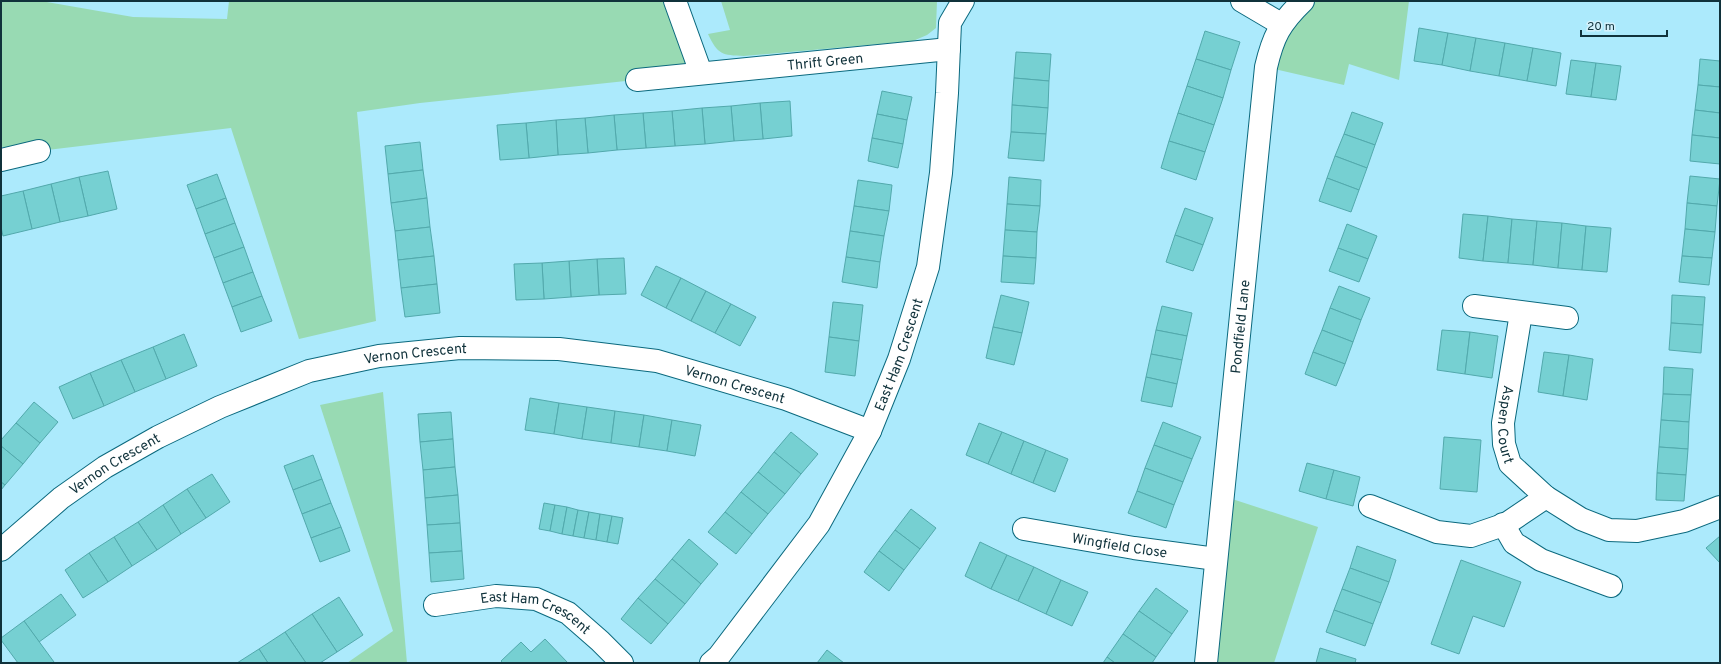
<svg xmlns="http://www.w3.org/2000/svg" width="1721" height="664" viewBox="0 0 1721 664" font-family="Overpass,sans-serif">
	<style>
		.green { fill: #98dab3 }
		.building { fill: #76d0d2; stroke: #52a9ac }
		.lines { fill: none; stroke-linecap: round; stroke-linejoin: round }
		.minor-casing { stroke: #0b697e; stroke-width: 24 }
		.minor { stroke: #fff; stroke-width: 22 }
		.labels { text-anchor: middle; stroke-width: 4; stroke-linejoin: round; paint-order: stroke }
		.street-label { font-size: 14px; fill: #10323b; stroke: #d4f1fb }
	</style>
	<rect width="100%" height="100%" fill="#aceafc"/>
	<!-- green -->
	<g class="green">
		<path d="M1 1H41L133 17 227 19 229 1H675L701 73 420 103 357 112 376 321 299 339 231 128 39 151 8 150 1 146Z"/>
		<path d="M721 1H937L936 28 927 35 913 41 744 56C722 55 718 55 708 34L730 30Z"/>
		<path d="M1303 1H1409L1399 80 1349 64 1344 85 1266 67Z"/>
		<path d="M383 392 407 663H347L393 631 320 405Z"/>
		<path d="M1223 496 1318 527 1274 663H1206Z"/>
	</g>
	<!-- building -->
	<g class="building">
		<path d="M1419 28 1448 33 1442 65 1414 61Z"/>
		<path d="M1205 31 1240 42 1231 70 1196 59Z"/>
		<path d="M1448 33 1476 38 1470 71 1442 65Z"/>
		<path d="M1476 38 1505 43 1499 76 1470 71Z"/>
		<path d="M1505 43 1533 48 1527 81 1499 76Z"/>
		<path d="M1533 48 1561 53 1556 86 1527 81Z"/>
		<path d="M1016 52 1051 54 1049 81 1014 78Z"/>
		<path d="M1196 59 1231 70 1223 98 1187 86Z"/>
		<path d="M1700 59 1720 61V87L1698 85Z"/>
		<path d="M1571 60 1596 63 1591 97 1566 94Z"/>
		<path d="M1596 63 1621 66 1616 100 1591 97Z"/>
		<path d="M1014 78 1049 81 1048 108 1012 105Z"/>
		<path d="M1698 85 1720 87V113L1695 110Z"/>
		<path d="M1187 86 1223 98 1214 125 1178 113Z"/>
		<path d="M882 91 912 97 907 120 877 114Z"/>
		<path d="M790 101 792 136 763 139 760 103Z"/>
		<path d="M760 103 763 139 734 141 731 106Z"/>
		<path d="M1012 105 1048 108 1046 134 1011 132Z"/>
		<path d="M731 106 734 141 705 144 702 108Z"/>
		<path d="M702 108 705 144 675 146 672 111Z"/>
		<path d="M1695 110 1720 113V138L1692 135Z"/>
		<path d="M672 111 675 146 646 148 643 113Z"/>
		<path d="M1352 112 1383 123 1375 145 1344 134Z"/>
		<path d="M643 113 646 148 617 150 614 115Z"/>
		<path d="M1178 113 1214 125 1205 152 1169 141Z"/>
		<path d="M877 114 907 120 903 144 872 138Z"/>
		<path d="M614 115 617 150 588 153 585 118Z"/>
		<path d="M585 118 588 153 558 155 556 120Z"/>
		<path d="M556 120 558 155 529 158 526 123Z"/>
		<path d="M526 123 529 158 500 160 497 125Z"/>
		<path d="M1011 132 1046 134 1044 161 1008 158Z"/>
		<path d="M1344 134 1375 145 1367 168 1335 156Z"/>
		<path d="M1692 135 1720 138V164L1690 161Z"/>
		<path d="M872 138 903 144 898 168 868 161Z"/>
		<path d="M1169 141 1205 152 1196 180 1161 168Z"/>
		<path d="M420 142 423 170 388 174 385 146Z"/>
		<path d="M1335 156 1367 168 1359 190 1327 178Z"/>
		<path d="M423 170 427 198 391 203 388 174Z"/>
		<path d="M108 171 117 209 88 216 79 177Z"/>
		<path d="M217 174 226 198 196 209 187 185Z"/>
		<path d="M1690 176 1720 179 1717 206 1687 203Z"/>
		<path d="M79 177 88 216 60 222 51 184Z"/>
		<path d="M1009 177 1041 180 1040 206 1007 204Z"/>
		<path d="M1327 178 1359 190 1351 212 1319 201Z"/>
		<path d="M858 180 892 185 889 211 854 206Z"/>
		<path d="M51 184 60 222 32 229 23 191Z"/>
		<path d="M23 191 32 229 3 236 1 227V196Z"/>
		<path d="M226 198 235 223 205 234 196 209Z"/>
		<path d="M427 198 430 227 395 231 391 203Z"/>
		<path d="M1687 203 1717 206 1715 232 1685 229Z"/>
		<path d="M1007 204 1040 206 1037 232 1005 230Z"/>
		<path d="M854 206 889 211 884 236 850 231Z"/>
		<path d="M1185 208 1213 218 1203 245 1175 235Z"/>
		<path d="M1463 214 1488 216 1483 261 1459 258Z"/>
		<path d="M1488 216 1512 219 1508 263 1483 261Z"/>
		<path d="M1512 219 1537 221 1533 265 1508 263Z"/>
		<path d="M1537 221 1562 223 1558 268 1533 265Z"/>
		<path d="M235 223 244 247 214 258 205 234Z"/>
		<path d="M1562 223 1586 226 1582 270 1558 268Z"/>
		<path d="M1347 224 1377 236 1368 259 1338 248Z"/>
		<path d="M1586 226 1611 228 1607 272 1582 270Z"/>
		<path d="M430 227 434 256 398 260 395 231Z"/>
		<path d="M1685 229 1715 232 1712 258 1682 256Z"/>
		<path d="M1005 230 1037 232 1036 258 1003 256Z"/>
		<path d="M850 231 884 236 880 262 846 257Z"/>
		<path d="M1175 235 1203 245 1193 271 1166 262Z"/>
		<path d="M244 247 253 272 223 283 214 258Z"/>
		<path d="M1338 248 1368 259 1359 282 1329 271Z"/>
		<path d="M434 256 437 284 401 288 398 260Z"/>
		<path d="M1003 256 1036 258 1034 284 1001 282Z"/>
		<path d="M1682 256 1712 258 1709 285 1679 282Z"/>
		<path d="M846 257 880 262 877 288 842 282Z"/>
		<path d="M624 258 626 294 599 295 597 259Z"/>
		<path d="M597 259 599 295 571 297 569 261Z"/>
		<path d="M569 261 571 297 544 299 542 263Z"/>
		<path d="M542 263 544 299 516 300 514 264Z"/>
		<path d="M656 266 681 278 666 308 641 295Z"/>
		<path d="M253 272 262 296 232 307 223 283Z"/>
		<path d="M681 278 706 291 691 321 666 308Z"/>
		<path d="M437 284 440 313 405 317 401 288Z"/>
		<path d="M1339 286 1370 298 1361 320 1330 308Z"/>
		<path d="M706 291 731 304 715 333 691 321Z"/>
		<path d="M1001 295 1029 302 1022 333 993 327Z"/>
		<path d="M1672 295 1705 297 1703 325 1671 323Z"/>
		<path d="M262 296 272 321 241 332 232 307Z"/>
		<path d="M833 302 863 305 859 341 829 337Z"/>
		<path d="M731 304 756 317 740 346 715 333Z"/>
		<path d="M1162 306 1192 313 1187 336 1156 330Z"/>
		<path d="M1330 308 1361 320 1353 342 1322 330Z"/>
		<path d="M1671 323 1703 325 1701 353 1669 350Z"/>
		<path d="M993 327 1022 333 1014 365 986 358Z"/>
		<path d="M1156 330 1187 336 1182 360 1151 354Z"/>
		<path d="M1322 330 1353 342 1345 364 1313 352Z"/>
		<path d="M1442 330 1470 332 1465 374 1437 370Z"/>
		<path d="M1470 332 1498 336 1492 378 1465 374Z"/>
		<path d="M184 334 197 366 166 379 153 347Z"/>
		<path d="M829 337 859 341 855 376 825 372Z"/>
		<path d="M153 347 166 379 135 392 121 360Z"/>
		<path d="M1313 352 1345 364 1336 386 1305 374Z"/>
		<path d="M1544 352 1569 355 1563 396 1538 392Z"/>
		<path d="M1151 354 1182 360 1177 384 1146 377Z"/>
		<path d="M1569 355 1593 359 1587 400 1563 396Z"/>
		<path d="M121 360 135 392 104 406 90 373Z"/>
		<path d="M1664 367 1693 369 1691 395 1663 394Z"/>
		<path d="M90 373 104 406 73 419 59 387Z"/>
		<path d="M1146 377 1177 384 1172 407 1141 401Z"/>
		<path d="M1663 394 1691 395 1689 422 1661 420Z"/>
		<path d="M530 398 559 403 554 434 525 430Z"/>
		<path d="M34 402 58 422 40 443 16 423Z"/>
		<path d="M559 403 587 407 582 439 554 434Z"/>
		<path d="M587 407 615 411 611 443 582 439Z"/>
		<path d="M615 411 644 415 639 447 611 443Z"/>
		<path d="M451 412 453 439 420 442 418 414Z"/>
		<path d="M644 415 672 420 667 451 639 447Z"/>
		<path d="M672 420 701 425 695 456 667 451Z"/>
		<path d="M1661 420 1689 422 1688 449 1659 447Z"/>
		<path d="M1163 422 1201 437 1192 459 1154 445Z"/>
		<path d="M16 423 40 443 23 464 1 446V440Z"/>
		<path d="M979 423 1002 432 988 464 966 455Z"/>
		<path d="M791 432 818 454 801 474 774 452Z"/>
		<path d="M1002 432 1024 441 1011 474 988 464Z"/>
		<path d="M1444 437 1481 440 1477 492 1440 489Z"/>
		<path d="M453 439 455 467 423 470 420 442Z"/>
		<path d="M1024 441 1046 450 1033 483 1011 474Z"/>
		<path d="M1154 445 1192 459 1183 482 1145 468Z"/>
		<path d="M1 446 23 464 5 485 1 482Z"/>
		<path d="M1659 447 1688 449 1686 475 1657 473Z"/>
		<path d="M1046 450 1068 459 1055 492 1033 483Z"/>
		<path d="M774 452 801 474 785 494 758 472Z"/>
		<path d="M313 455 322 479 293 490 284 466Z"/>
		<path d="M1307 463 1334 470 1326 499 1299 491Z"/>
		<path d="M455 467 458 495 425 498 423 470Z"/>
		<path d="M1145 468 1183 482 1174 505 1137 491Z"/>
		<path d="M1334 470 1360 477 1353 506 1326 499Z"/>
		<path d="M758 472 785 494 768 514 741 492Z"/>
		<path d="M1657 473 1686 475 1684 501 1656 500Z"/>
		<path d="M212 474 230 502 206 518 187 489Z"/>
		<path d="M322 479 331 503 302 514 293 490Z"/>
		<path d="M1 482 5 485 1 490Z"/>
		<path d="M187 489 206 518 181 534 163 505Z"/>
		<path d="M1137 491 1174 505 1166 528 1128 513Z"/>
		<path d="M741 492 768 514 752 534 725 512Z"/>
		<path d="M458 495 460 523 427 525 425 498Z"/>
		<path d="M331 503 341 527 311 538 302 514Z"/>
		<path d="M544 503 555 505 550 531 539 529Z"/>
		<path d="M163 505 181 534 157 550 138 522Z"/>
		<path d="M555 505 567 507 562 534 550 531Z"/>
		<path d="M567 507 578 510 573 536 562 534Z"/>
		<path d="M911 509 936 528 920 549 895 530Z"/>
		<path d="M578 510 589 512 584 538 573 536Z"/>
		<path d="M589 512 600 514 596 540 584 538Z"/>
		<path d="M725 512 752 534 736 554 708 532Z"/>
		<path d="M600 514 612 516 607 542 596 540Z"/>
		<path d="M612 516 623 518 618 544 607 542Z"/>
		<path d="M138 522 157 550 132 566 114 537Z"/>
		<path d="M460 523 462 551 429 553 427 525Z"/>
		<path d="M341 527 350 551 320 562 311 538Z"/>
		<path d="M895 530 920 549 904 570 879 551Z"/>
		<path d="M1720 536V563L1706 548Z"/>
		<path d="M114 537 132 566 108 582 89 553Z"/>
		<path d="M689 539 718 564 701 584 672 559Z"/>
		<path d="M980 542 1007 555 991 589 965 576Z"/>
		<path d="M1357 546 1396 560 1389 582 1350 568Z"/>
		<path d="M462 551 464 579 431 582 429 553Z"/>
		<path d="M879 551 904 570 889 591 864 572Z"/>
		<path d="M89 553 108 582 83 598 65 570Z"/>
		<path d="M1007 555 1034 567 1018 601 991 589Z"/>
		<path d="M672 559 701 584 685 604 655 579Z"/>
		<path d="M1461 560 1521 582 1504 627 1473 616 1459 654 1431 644Z"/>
		<path d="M1034 567 1061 580 1046 614 1018 601Z"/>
		<path d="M1350 568 1389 582 1381 603 1342 589Z"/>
		<path d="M655 579 685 604 668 624 638 598Z"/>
		<path d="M1061 580 1088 592 1072 626 1046 614Z"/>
		<path d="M1156 588 1188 611 1172 634 1139 611Z"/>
		<path d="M1342 589 1381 603 1373 624 1334 610Z"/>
		<path d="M61 594 76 615 39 642 24 621Z"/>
		<path d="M339 597 363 635 337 652 312 614Z"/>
		<path d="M638 598 668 624 651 644 621 619Z"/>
		<path d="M1334 610 1373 624 1365 646 1326 632Z"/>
		<path d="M1139 611 1172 634 1156 657 1123 634Z"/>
		<path d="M312 614 337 652 320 663H306L285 632Z"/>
		<path d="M24 621 54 662 52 663H18L1 640V638Z"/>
		<path d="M285 632 306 663H268L259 649Z"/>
		<path d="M1123 634 1156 657 1152 663H1115L1107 657Z"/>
		<path d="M545 639 568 663H503L501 661 521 642 531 652Z"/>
		<path d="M1320 648 1356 659 1355 663H1316Z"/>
		<path d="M259 649 268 663H237Z"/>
		<path d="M827 650 844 663H817Z"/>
		<path d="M1107 657 1115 663H1103Z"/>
	</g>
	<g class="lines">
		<!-- minor casing -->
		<g class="minor-casing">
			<g id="minor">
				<path d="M675 1 701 73"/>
				<path d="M1242 1 1281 24"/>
				<path id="s1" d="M637 80 949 49"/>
				<path d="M1 160 39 151"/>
				<path d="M1474 306 1567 318"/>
				<path id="s2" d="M1521 313 1503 423 1504 444 1510 464 1546 497 1581 519 1609 530 1637 531 1684 521 1720 507"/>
				<path d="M1370 506 1437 532 1471 536 1506 524 1546 497"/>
				<path d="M1503 524 1514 543 1541 560 1611 586"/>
				<path id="s3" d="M1024 529 1134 548 1216 559"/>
				<path id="s4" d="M1 550 61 498 105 467 158 437 220 407 309 371 379 356 460 348 559 349 657 361 786 399 870 431"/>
				<path id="s5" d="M435 605 496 596 536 599 568 613 600 641 622 663"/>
				<path id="s6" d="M711 663 719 656 819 524 870 431 899 359 928 267 941 173 947 93 950 23 963 1"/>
				<path id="s7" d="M1206 663 1266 67C1273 37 1280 23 1303 1"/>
			</g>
		</g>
		<!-- minor -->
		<use href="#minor" class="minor"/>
	</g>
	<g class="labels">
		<!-- street labels -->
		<g class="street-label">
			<text dy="5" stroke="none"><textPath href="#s1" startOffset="189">Thrift Green</textPath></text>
			<text dy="5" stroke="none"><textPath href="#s7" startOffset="338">Pondfield Lane</textPath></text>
			<text dy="5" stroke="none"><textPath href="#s4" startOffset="467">Vernon Crescent</textPath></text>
			<text dy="5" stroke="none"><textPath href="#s6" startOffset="364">East Ham Crescent</textPath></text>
			<text dy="5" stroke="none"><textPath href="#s4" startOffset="791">Vernon Crescent</textPath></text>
			<text dy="5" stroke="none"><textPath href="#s2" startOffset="113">Aspen Court</textPath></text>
			<text dy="5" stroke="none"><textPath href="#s4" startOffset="143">Vernon Crescent</textPath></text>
			<text dy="5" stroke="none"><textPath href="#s3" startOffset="97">Wingfield Close</textPath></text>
			<text dy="5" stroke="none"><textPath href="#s5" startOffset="105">East Ham Crescent</textPath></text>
		</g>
	</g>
	<!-- border -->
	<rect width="1721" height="664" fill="none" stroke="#10323b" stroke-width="4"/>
	<!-- scale -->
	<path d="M1581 30v6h86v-6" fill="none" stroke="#10323b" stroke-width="2"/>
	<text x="1587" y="30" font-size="12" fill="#10323b" stroke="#d4f1fb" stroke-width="3" paint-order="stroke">20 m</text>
</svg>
